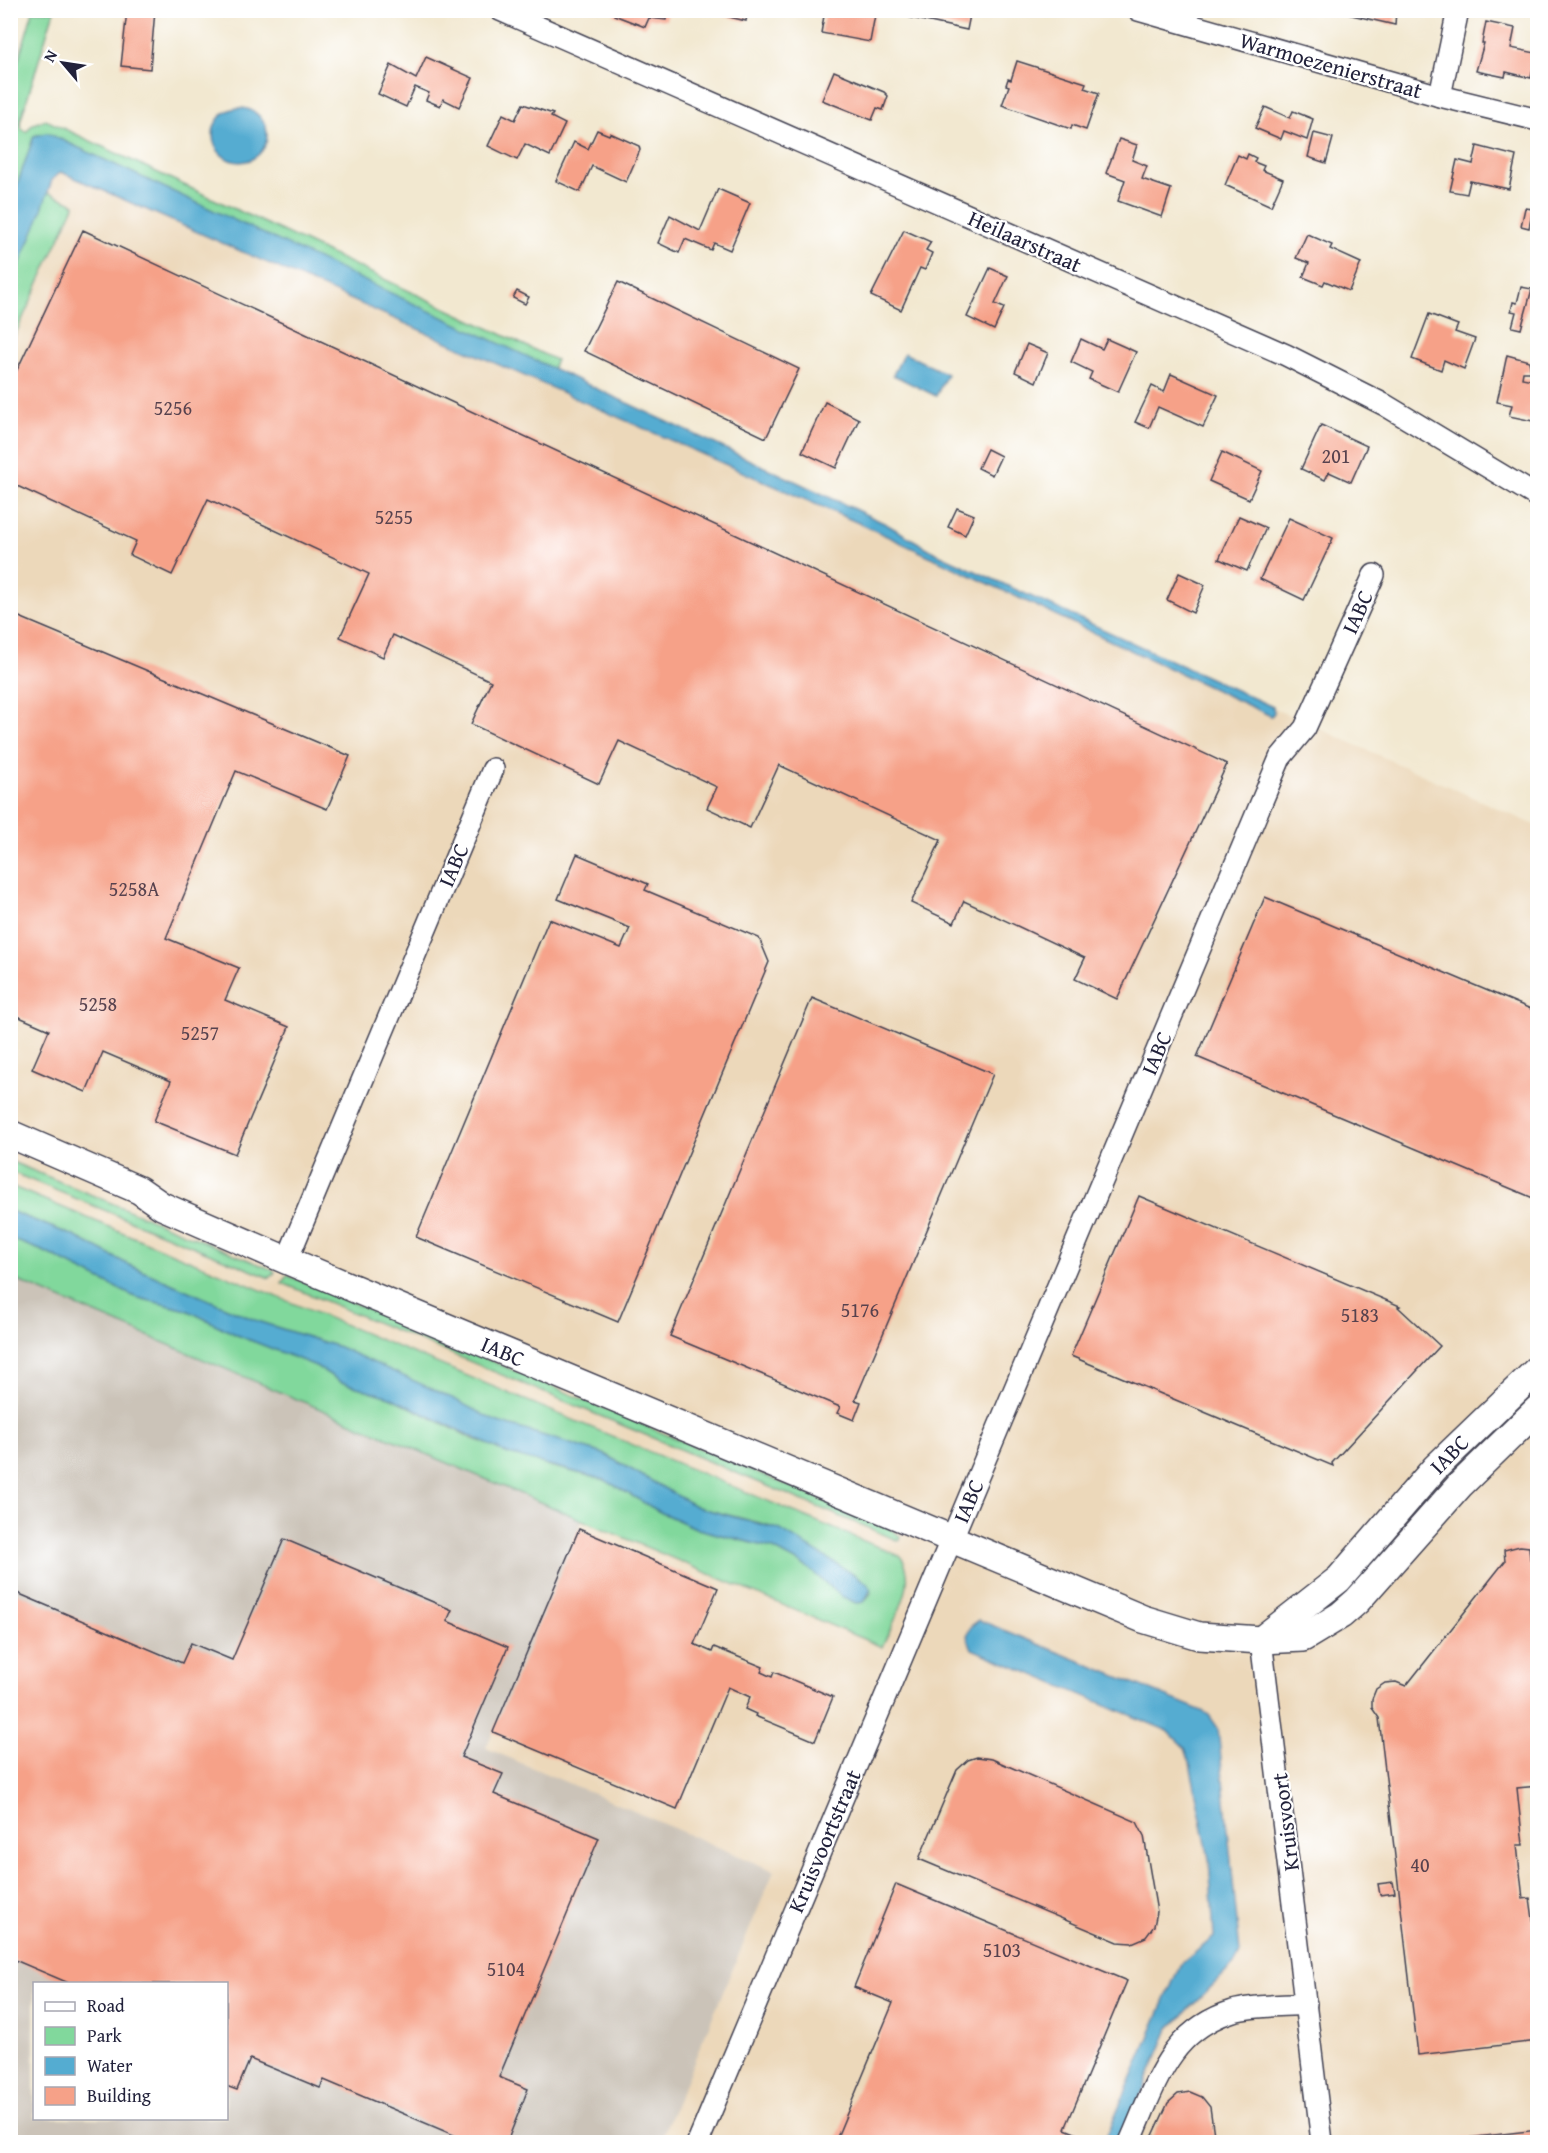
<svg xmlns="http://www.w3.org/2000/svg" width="1548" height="2153" viewBox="0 0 1548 2153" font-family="'Gentium Book Plus',serif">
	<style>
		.built { fill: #ecd8ba; fill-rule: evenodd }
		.industrial { fill: #cbc3b8; fill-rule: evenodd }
		.green { fill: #81d89c; stroke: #527d6c; stroke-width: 1.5 }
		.water { fill: #54acd1; stroke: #3b6786; stroke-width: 1.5 }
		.building { fill: #f6a188 }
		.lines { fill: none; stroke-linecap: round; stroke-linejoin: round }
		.minor-casing { stroke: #414051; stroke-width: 24 }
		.tertiary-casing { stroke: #414051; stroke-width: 30 }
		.minor { stroke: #fff; stroke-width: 21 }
		.tertiary { stroke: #fff; stroke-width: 27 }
		.labels { text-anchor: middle; stroke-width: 4.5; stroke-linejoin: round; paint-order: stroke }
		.number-label { font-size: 20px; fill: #57424e }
		.street-label { font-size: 22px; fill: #22223b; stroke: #fff }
	</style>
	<rect width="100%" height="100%" fill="#fff"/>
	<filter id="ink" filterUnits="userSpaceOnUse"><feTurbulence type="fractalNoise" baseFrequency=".0167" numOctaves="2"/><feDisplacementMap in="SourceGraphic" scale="12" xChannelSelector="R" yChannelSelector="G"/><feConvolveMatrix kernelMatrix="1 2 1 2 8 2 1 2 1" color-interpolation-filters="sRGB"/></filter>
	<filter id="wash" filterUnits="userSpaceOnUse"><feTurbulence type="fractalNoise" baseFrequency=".008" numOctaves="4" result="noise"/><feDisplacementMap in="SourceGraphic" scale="24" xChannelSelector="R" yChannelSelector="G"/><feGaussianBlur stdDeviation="1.35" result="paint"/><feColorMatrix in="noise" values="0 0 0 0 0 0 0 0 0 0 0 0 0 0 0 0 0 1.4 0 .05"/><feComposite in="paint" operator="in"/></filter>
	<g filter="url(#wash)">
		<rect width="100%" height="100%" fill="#f2e8d0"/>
		<!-- built -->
		<path class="built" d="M47 160 1537 826V2142H11L10 248ZM34 1984H226V2118H34Z"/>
		<!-- industrial -->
		<path class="industrial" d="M10 1276 584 1516 486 1748 774 1871 660 2142H11ZM34 1984H226V2118H34Z"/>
		<!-- green -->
		<g class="green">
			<path d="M33 11H54L20 122 21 128 26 132 33 124 46 120 556 360 552 369 47 133 34 136 11 203V85Z"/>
			<path d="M47 192 75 204 11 344 10 285Z"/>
			<path d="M10 1161 273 1270 275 1272 270 1278 11 1172Z"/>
			<path d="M11 1186 900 1556C921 1581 892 1623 882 1647L11 1278V1239L43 1251 135 1297 187 1310 237 1335 316 1366 341 1382 390 1397 473 1439 549 1466 605 1480 660 1512 698 1529 772 1548 807 1567 842 1596 856 1603 864 1602 871 1593 862 1579 768 1525 697 1507 604 1454 495 1421 339 1347 257 1321 131 1266 74 1236 11 1211Z"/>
			<path d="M287 1275 889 1528 900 1536 899 1541 282 1283Z"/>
		</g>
		<!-- water -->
		<g class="water">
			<circle cx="240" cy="135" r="27"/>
			<path d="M47 133 799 483 886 524 936 553 1273 707 1274 713 1271 716 863 525 61 172 52 180 39 218 11 285V203L34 136Z"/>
			<path d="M904 353 947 374 936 396 893 375Z"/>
			<path d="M10 1211 74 1236 131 1266 257 1321 339 1347 454 1399 495 1421 604 1454 697 1507 779 1529 866 1582 871 1589 864 1602 856 1603 841 1596 807 1567 772 1548 698 1529 660 1512 605 1480 508 1454 390 1397 341 1382 316 1366 237 1335 187 1310 135 1297 43 1251 11 1239Z"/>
			<path d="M979 1620 1202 1711 1209 1715 1218 1728 1240 1953 1235 1963 1169 2029 1121 2142H1104L1180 1965 1214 1937 1209 1859 1190 1763 1185 1748 1168 1731 972 1649 967 1636 971 1626Z"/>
		</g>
		<g id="blocks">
			<!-- building -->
			<g class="building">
				<path d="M127 10H155L150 69 121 66Z"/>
				<path d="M616 10H668L666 20 649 18 645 27 614 15Z"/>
				<path d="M722 10H748L746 21 721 15Z"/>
				<path d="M825 10H854L875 15 870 42 821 33Z"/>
				<path d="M875 10H971L967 30Z"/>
				<path d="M1396 10 1395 25 1334 11V10Z"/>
				<path d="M1486 22 1515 28 1511 48 1536 53 1531 78 1506 72 1505 77 1476 71 1484 43H1482Z"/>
				<path d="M426 57 473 78 459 107 443 99 440 106 426 100 429 93 415 87 406 107 378 94 391 65 416 79Z"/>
				<path d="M1017 61 1086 83 1084 88 1099 93 1086 130 1072 125 1071 129 1002 105 1009 86 1006 85 1008 79 1011 80Z"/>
				<path d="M834 71 884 92 888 96 883 110 877 108 872 120 822 100Z"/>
				<path d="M523 104 553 114 551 117 565 124 550 156 525 144 517 160 488 146 503 114 515 120Z"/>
				<path d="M1265 107 1290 118 1293 111 1313 119 1307 140 1284 131 1281 139 1255 128Z"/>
				<path d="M597 130 609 135 610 133 639 146 640 150 626 182 592 166 580 192 556 181 574 142 588 149Z"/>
				<path d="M1314 133 1333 138 1326 163 1308 157Z"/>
				<path d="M1119 139 1137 145 1132 160 1147 166 1142 179 1171 189 1162 217 1118 201 1125 180 1106 173Z"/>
				<path d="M1477 146 1516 156 1509 189 1470 181 1467 194 1450 191 1457 160 1473 164Z"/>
				<path d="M1248 154 1256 158 1254 162 1264 166 1262 170 1283 179 1271 206 1225 185 1238 155 1246 159Z"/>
				<path d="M718 189 750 203 730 250 714 243 711 250 685 239 679 253 658 243 670 215 700 231Z"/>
				<path d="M1525 208 1533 209 1529 228 1521 226Z"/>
				<path d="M83 230 1227 764 1117 999 1075 979 1085 958 964 901 954 923 911 903 941 840 779 765 750 828 707 808 717 787 619 741 599 784 471 724 491 681 393 635 383 657 340 637 369 574 208 499 172 575 130 555 136 541 15 485 10 495V385Z"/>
				<path d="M904 230 931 242 926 250 932 253 925 270 920 268 901 310 871 296Z"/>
				<path d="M1307 234 1332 245 1330 249 1361 263 1349 291 1325 281 1323 285 1303 277 1309 263 1296 258Z"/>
				<path d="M990 268 1008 276 995 304 1004 308 994 330 967 317Z"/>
				<path d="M618 282 799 369 766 438 584 351Z"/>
				<path d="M1521 287 1532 289 1521 329 1512 327 1516 312 1511 311 1513 302 1517 303Z"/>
				<path d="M517 291 529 297 525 304 513 298Z"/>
				<path d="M1429 314 1458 325 1455 332 1475 339 1464 369 1444 360 1441 370 1412 359Z"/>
				<path d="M1081 339 1102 349 1107 339 1136 352 1118 392 1089 379 1092 372 1071 362Z"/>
				<path d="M1027 344 1048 353 1036 382 1015 372Z"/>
				<path d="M1507 355 1529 361 1531 372H1523L1522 378 1538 381V422L1509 416 1512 405 1497 402Z"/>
				<path d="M1171 374 1218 395 1203 427 1158 407 1149 428 1135 422 1152 386 1164 392Z"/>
				<path d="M825 402 859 419 836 468 802 452Z"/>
				<path d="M1321 425 1367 446 1351 482 1329 472 1325 480 1301 469Z"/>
				<path d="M987 449 1001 456 992 475 978 468Z"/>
				<path d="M1222 452 1262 471 1249 499 1209 481Z"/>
				<path d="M957 508 974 515 965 535 948 527Z"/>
				<path d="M1239 516 1266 528 1247 571 1219 559Z"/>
				<path d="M1289 518 1333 538 1304 600 1260 579Z"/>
				<path d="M1179 573 1205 585 1193 613 1167 600Z"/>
				<path d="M10 613 350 756 327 809 236 771 166 938 239 968 225 1000 289 1027 235 1154 154 1121 171 1081 103 1052 86 1092 32 1069 49 1030 10 1013Z"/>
				<path d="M577 854 648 884 645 890 759 938 769 962 618 1322 416 1237 549 919 621 948 630 928 558 899Z"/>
				<path d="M1265 897 1538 1012V1200L1197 1057Z"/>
				<path d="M812 998 993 1074 855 1400 861 1402 854 1420 837 1413 840 1407 670 1336Z"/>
				<path d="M1139 1196 1400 1306 1398 1307 1440 1346 1332 1463 1333 1466 1071 1356Z"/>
				<path d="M579 1529 718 1588 694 1644 712 1652 714 1647 763 1667 761 1672 772 1677 774 1672 833 1697 815 1741 755 1716 756 1714 745 1709 750 1697 728 1687 677 1809 493 1732Z"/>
				<path d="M284 1539 452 1610 447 1621 508 1647 461 1757 503 1774 494 1794 599 1838 499 2077 528 2089 507 2142H470L324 2080 320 2088 250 2059 237 2090 226 2086V1984H71L10 1958V1590L182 1663 191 1643 232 1660Z"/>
				<path d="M1520 1546 1529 1547 1530 1559 1538 1558V1786L1517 1788 1523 1845H1517L1523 1899 1530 1898 1538 1955V2041L1418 2055 1379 1718 1372 1708V1699L1376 1689 1385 1683 1396 1682 1406 1686 1505 1561 1504 1550Z"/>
				<path d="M977 1757 992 1759 1137 1822 1144 1836 1157 1912 1154 1926 1146 1937 1132 1943 1118 1942 919 1859 957 1770 968 1760Z"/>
				<path d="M1393 1882 1395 1893 1380 1895 1378 1884Z"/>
				<path d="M896 1884 1127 1981 1065 2129 1097 2142H835L893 2003 854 1987Z"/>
				<path d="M1190 2092 1202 2097 1210 2107 1215 2142H1150L1168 2103 1178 2094Z"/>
				<path d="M1538 2130V2142H1442V2141Z"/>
			</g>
		</g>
	</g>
	<g filter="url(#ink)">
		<use href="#blocks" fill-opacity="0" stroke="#414051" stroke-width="1.5"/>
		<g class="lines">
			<!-- minor casing -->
			<g class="minor-casing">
				<g id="minor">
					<path d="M500 10 1286 355 1385 405 1538 497"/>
					<path d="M1138 10 1440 96 1458 10"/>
					<path d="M1440 96 1538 120"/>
					<path d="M287 1260 493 769"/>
					<path d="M1261 1640 1322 2142"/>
					<path d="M698 2142 1280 758 1305 728 1374 575"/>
					<path d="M1130 2142C1155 2086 1168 2031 1233 2011 1255 2005 1283 2006 1306 2004"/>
				</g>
			</g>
			<!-- tertiary casing -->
			<g class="tertiary-casing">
				<g id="tertiary">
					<path d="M10 1134 139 1190 162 1206 286 1260 1143 1619 1199 1636 1261 1640 1303 1638 1341 1615 1357 1601 1460 1485 1538 1409"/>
					<path d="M1261 1640 1339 1579 1435 1468 1538 1369"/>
				</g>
			</g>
			<!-- minor -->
			<use href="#minor" class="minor"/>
			<!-- tertiary -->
			<use href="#tertiary" class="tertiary"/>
		</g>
	</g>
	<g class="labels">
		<!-- number labels -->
		<g class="number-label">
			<text x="173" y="415">5256</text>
			<text x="1336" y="463">201</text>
			<text x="394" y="524">5255</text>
			<text x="134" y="896">5258A</text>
			<text x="98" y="1011">5258</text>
			<text x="200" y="1040">5257</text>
			<text x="860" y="1317">5176</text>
			<text x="1360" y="1322">5183</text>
			<text x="1420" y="1872">40</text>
			<text x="1002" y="1957">5103</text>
			<text x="506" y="1976">5104</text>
		</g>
		<!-- street labels -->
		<g class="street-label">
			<text transform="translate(1331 65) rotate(16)" y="8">Warmoezenierstraat</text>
			<text transform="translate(1025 241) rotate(24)" y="8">Heilaarstraat</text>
			<text transform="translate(1357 612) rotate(-66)" y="8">IABC</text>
			<text transform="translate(453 865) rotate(-67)" y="8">IABC</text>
			<text transform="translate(1156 1053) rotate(-67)" y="8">IABC</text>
			<text transform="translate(503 1351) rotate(23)" y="8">IABC</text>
			<text transform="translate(1449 1454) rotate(-46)" y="8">IABC</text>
			<text transform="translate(968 1501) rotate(-67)" y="8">IABC</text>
			<text transform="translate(1285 1822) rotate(-97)" y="8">Kruisvoort</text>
			<text transform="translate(824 1841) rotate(-67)" y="8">Kruisvoortstraat</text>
		</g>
	</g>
	<!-- margin -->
	<rect width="1548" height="2153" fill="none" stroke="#fff" stroke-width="36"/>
	<!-- legend -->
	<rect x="33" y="1982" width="195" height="138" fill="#ffffff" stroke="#a7a7b1" stroke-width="1.5"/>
	<rect x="45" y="2002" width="30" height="9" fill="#ffffff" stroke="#a7a7b1" stroke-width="1.5"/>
	<text x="87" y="2012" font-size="18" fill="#22223b">Road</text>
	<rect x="45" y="2027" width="30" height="18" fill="#81d89c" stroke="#a7a7b1" stroke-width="1.5"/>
	<text x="87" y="2042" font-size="18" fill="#22223b">Park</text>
	<rect x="45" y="2057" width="30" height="18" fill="#54acd1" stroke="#a7a7b1" stroke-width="1.5"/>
	<text x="87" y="2072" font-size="18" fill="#22223b">Water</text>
	<rect x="45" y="2087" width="30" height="18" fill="#f6a188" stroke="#a7a7b1" stroke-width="1.5"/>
	<text x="87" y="2102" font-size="18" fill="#22223b">Building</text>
	<!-- north arrow -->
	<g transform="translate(63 63) rotate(299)" stroke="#ffffff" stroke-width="4.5" paint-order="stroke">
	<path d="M0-4.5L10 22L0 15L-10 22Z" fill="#22223b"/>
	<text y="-9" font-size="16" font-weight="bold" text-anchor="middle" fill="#22223b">N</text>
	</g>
</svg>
